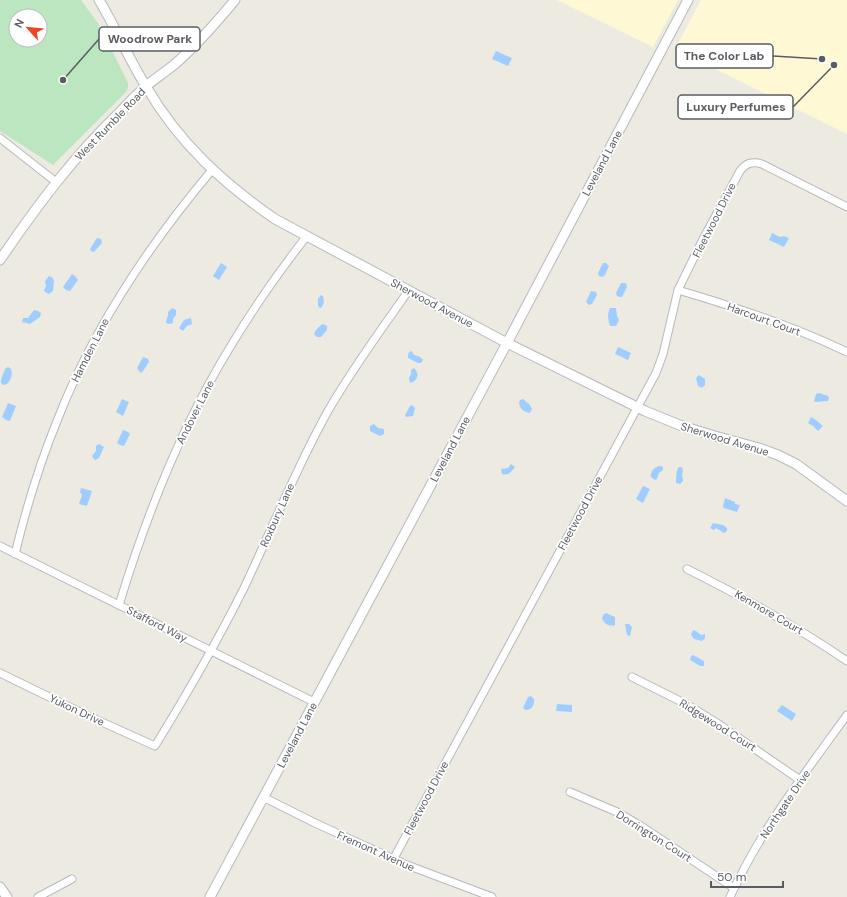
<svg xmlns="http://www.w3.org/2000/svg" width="847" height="897" viewBox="0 0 847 897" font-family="'DM Sans',sans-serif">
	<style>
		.commercial { fill: #fff8d4 }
		.green { fill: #bbe6bf; fill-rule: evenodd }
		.water { fill: #9fcdff }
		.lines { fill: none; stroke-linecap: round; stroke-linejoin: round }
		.minor-casing { stroke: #b6b8be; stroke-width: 9 }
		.tertiary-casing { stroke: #b6b8be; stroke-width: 11 }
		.minor { stroke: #fff; stroke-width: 7 }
		.tertiary { stroke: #fff; stroke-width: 9 }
		.labels { text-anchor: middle; stroke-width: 3.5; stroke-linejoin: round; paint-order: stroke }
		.street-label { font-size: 11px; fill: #595d62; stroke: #fff }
		.leader { fill: none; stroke: #595d62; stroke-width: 1.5 }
		.callout-dot { fill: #595d62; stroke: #fff; stroke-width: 1.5 }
		.callout { fill: #fff; stroke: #595d62; stroke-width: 1.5 }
		.callout-label { font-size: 12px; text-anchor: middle; font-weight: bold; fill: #595d62 }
	</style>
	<rect width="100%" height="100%" fill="#edebe1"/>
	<!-- commercial -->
	<g class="commercial">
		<path d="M557 0H678L653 47Z"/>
		<path d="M701 0H847V134L675 49Z"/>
	</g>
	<!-- green -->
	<path class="green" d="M0 0H81L100 26 128 83V88L126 92 53 165 0 131ZM16 16H40V40H16Z"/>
	<!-- water -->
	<g class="water">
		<path d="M496 51 512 58 508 66 492 59Z"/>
		<path d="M772 233 780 237 784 236 789 238 784 247 769 240Z"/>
		<path d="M97 238 101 239 102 243 94 252 91 251 90 249Z"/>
		<path d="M221 263 227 267 219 280 213 276Z"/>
		<path d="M603 263H606L609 266 605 275 602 277 599 276 598 273Z"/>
		<path d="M72 274 75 276 78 280 70 291 66 290 63 287Z"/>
		<path d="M49 276 53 278 54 281 53 291 49 294 45 292 44 290 46 286 45 281Z"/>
		<path d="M621 283H626L627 287 622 297H620L617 296 616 293Z"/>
		<path d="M591 291 596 292 597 295 592 304 589 305 586 302Z"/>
		<path d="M321 295 323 296 324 302 322 307 320 308 318 306V299Z"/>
		<path d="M172 308 176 310V315L173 319V323L169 324 166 323C166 319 169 316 168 312Z"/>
		<path d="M610 308H616L617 316 619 320 616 326H610C608 320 607 314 610 308Z"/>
		<path d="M34 310 38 311 41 313 40 317 30 324 22 322 23 318H28Z"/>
		<path d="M191 318 192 324 187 326 183 331 179 328 184 320Z"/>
		<path d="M323 324 327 326V330L321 337H317L314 334C316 329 319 326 323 324Z"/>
		<path d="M618 347 631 353 628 360 615 354Z"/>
		<path d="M412 351 414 355C418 356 420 356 423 360L421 363H418L408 358V355L409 352Z"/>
		<path d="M143 357 148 359 149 362 143 371 141 373 139 371 137 368Z"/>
		<path d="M8 367 11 369C13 375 11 380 7 384L3 385 1 383C0 380 4 372 5 369Z"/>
		<path d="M414 368C420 373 418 381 410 383L409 378 411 374V370Z"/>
		<path d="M699 375 705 379V385L702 388 698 386 696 378Z"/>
		<path d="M819 393 828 396 829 398 828 401 816 402 814 401 816 394Z"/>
		<path d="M122 399 129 402 123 416 116 412Z"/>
		<path d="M523 399 529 404 532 409 530 413C524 412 520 409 519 403L520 400Z"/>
		<path d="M8 403 16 406 10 421 6 420 2 417Z"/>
		<path d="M412 405 415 408 413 416 406 417 405 415 410 406Z"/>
		<path d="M811 417 816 420 823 426 818 431 813 426 808 423Z"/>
		<path d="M374 424 378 428 384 429V434L380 436 370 431V426Z"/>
		<path d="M123 430 128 432 130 434 124 446 120 445 117 443Z"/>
		<path d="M99 444 104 447 99 458 95 460 93 458 92 456 96 451V446Z"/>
		<path d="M511 464 515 467C511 472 509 476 502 474L501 469 508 468Z"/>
		<path d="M661 466 663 467V470L659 473 657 479 655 480 651 477C650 471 655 466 661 466Z"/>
		<path d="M679 467H682L683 471 682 474 683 481 680 484 676 483C676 478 676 470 679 467Z"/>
		<path d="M643 486 650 489 643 503 636 499Z"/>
		<path d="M81 488 92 491 87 506 79 504 82 495 80 492Z"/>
		<path d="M725 498 735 502V504L740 505 737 512 724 508 723 506Z"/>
		<path d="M713 523 723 525 727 528V531L724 533 716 528 714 530 710 528Z"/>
		<path d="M606 613 615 617V625C609 627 604 624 602 618L604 614Z"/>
		<path d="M625 624H629L632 627 630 636 627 635Z"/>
		<path d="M693 630 696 631 701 635 705 634V638L702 641 694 639 691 635Z"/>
		<path d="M693 655 704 661V666H700L690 660 691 656Z"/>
		<path d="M531 696 534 699C535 704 532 710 526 710L523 708 528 697Z"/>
		<path d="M557 704 572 705V712L556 711Z"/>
		<path d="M782 705 796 714 792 721 777 711Z"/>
	</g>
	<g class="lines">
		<!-- minor casing -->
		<g class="minor-casing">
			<g id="minor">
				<path d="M0 138 56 182"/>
				<path d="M678 290C736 307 793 326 847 352"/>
				<path d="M0 546 314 702"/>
				<path d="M15 554C26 509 39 465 57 421 93 328 148 246 212 170"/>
				<path d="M687 569C743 597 796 626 847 661"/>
				<path d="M119 605C146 516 180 429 229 349 252 310 278 273 306 237"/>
				<path d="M0 673 84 714 155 746C187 694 217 642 244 588 272 529 296 468 328 411 352 369 381 330 409 290"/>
				<path d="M632 677 688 705 717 723 800 780"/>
				<path d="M570 792 617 812 641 826 734 888"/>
				<path d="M263 797 315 823 407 865 492 897"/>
				<path d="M394 858 656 373 663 354 678 290 702 241 740 171C746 163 752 161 762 164L847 207"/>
				<path d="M38 897 72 879"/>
				<path d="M730 897C760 831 805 773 847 715"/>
			</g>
		</g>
		<!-- tertiary casing -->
		<g class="tertiary-casing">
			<g id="tertiary">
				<path d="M99 0C116 28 129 60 147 88 180 144 223 183 275 219L507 343 645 411 682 426 715 436 759 448 778 455 796 464 847 501"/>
				<path d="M0 260C36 207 74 156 120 112 128 103 137 94 146 86 155 79 165 72 175 64 197 45 216 23 235 0"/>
				<path d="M0 887 7 897"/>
				<path d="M210 897 507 343 688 0"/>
			</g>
		</g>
		<!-- minor -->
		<use href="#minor" class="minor"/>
		<!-- tertiary -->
		<use href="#tertiary" class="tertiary"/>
	</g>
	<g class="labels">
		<!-- street labels -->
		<g class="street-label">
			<text transform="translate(110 124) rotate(-46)" y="4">West Rumble Road</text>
			<text transform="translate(602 163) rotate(-62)" y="4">Leveland Lane</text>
			<text transform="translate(714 220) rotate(-63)" y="4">Fleetwood Drive</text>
			<text transform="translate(432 303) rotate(28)" y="4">Sherwood Avenue</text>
			<text transform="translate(764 319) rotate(20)" y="4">Harcourt Court</text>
			<text transform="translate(90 350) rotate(-63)" y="4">Hamden Lane</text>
			<text transform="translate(195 412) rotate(-63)" y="4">Andover Lane</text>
			<text transform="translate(725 439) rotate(17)" y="4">Sherwood Avenue</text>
			<text transform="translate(450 449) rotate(-62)" y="4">Leveland Lane</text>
			<text transform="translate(580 513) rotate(-62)" y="4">Fleetwood Drive</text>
			<text transform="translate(277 515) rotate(-66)" y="4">Roxbury Lane</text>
			<text transform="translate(769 612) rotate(30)" y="4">Kenmore Court</text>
			<text transform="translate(157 624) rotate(27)" y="4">Stafford Way</text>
			<text transform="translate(77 710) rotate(25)" y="4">Yukon Drive</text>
			<text transform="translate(718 725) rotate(32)" y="4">Ridgewood Court</text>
			<text transform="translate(297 735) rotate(-62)" y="4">Leveland Lane</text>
			<text transform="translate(426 798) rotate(-62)" y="4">Fleetwood Drive</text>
			<text transform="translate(785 804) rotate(-56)" y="4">Northgate Drive</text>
			<text transform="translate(654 836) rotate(32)" y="4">Dorrington Court</text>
			<text transform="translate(376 851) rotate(24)" y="4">Fremont Avenue</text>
		</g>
	</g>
	<!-- callouts -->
	<path class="leader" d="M63 80L99 39M822 59L773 56M834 65L793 107"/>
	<g class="callout-dot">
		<circle cx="63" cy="80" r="4"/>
		<circle cx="822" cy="59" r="4"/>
		<circle cx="834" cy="65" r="4"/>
	</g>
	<g class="callout">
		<rect x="99" y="27" width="101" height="24" rx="4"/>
		<rect x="676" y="44" width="97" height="24" rx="4"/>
		<rect x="678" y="95" width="115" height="24" rx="4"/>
	</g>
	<g class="callout-label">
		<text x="150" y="43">Woodrow Park</text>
		<text x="724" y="60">The Color Lab</text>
		<text x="736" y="111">Luxury Perfumes</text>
	</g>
	<!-- north arrow -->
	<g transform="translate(28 28) rotate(297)"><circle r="19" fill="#ffffff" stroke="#bdbec0"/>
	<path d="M0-3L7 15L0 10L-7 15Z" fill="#f14423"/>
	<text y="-6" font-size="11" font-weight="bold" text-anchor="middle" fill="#595d62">N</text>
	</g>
	<!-- scale -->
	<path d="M711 881v6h72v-6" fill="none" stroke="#595d62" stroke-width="2"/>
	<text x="717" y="881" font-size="12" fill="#595d62" stroke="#ffffff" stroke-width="3" paint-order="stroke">50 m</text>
</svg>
